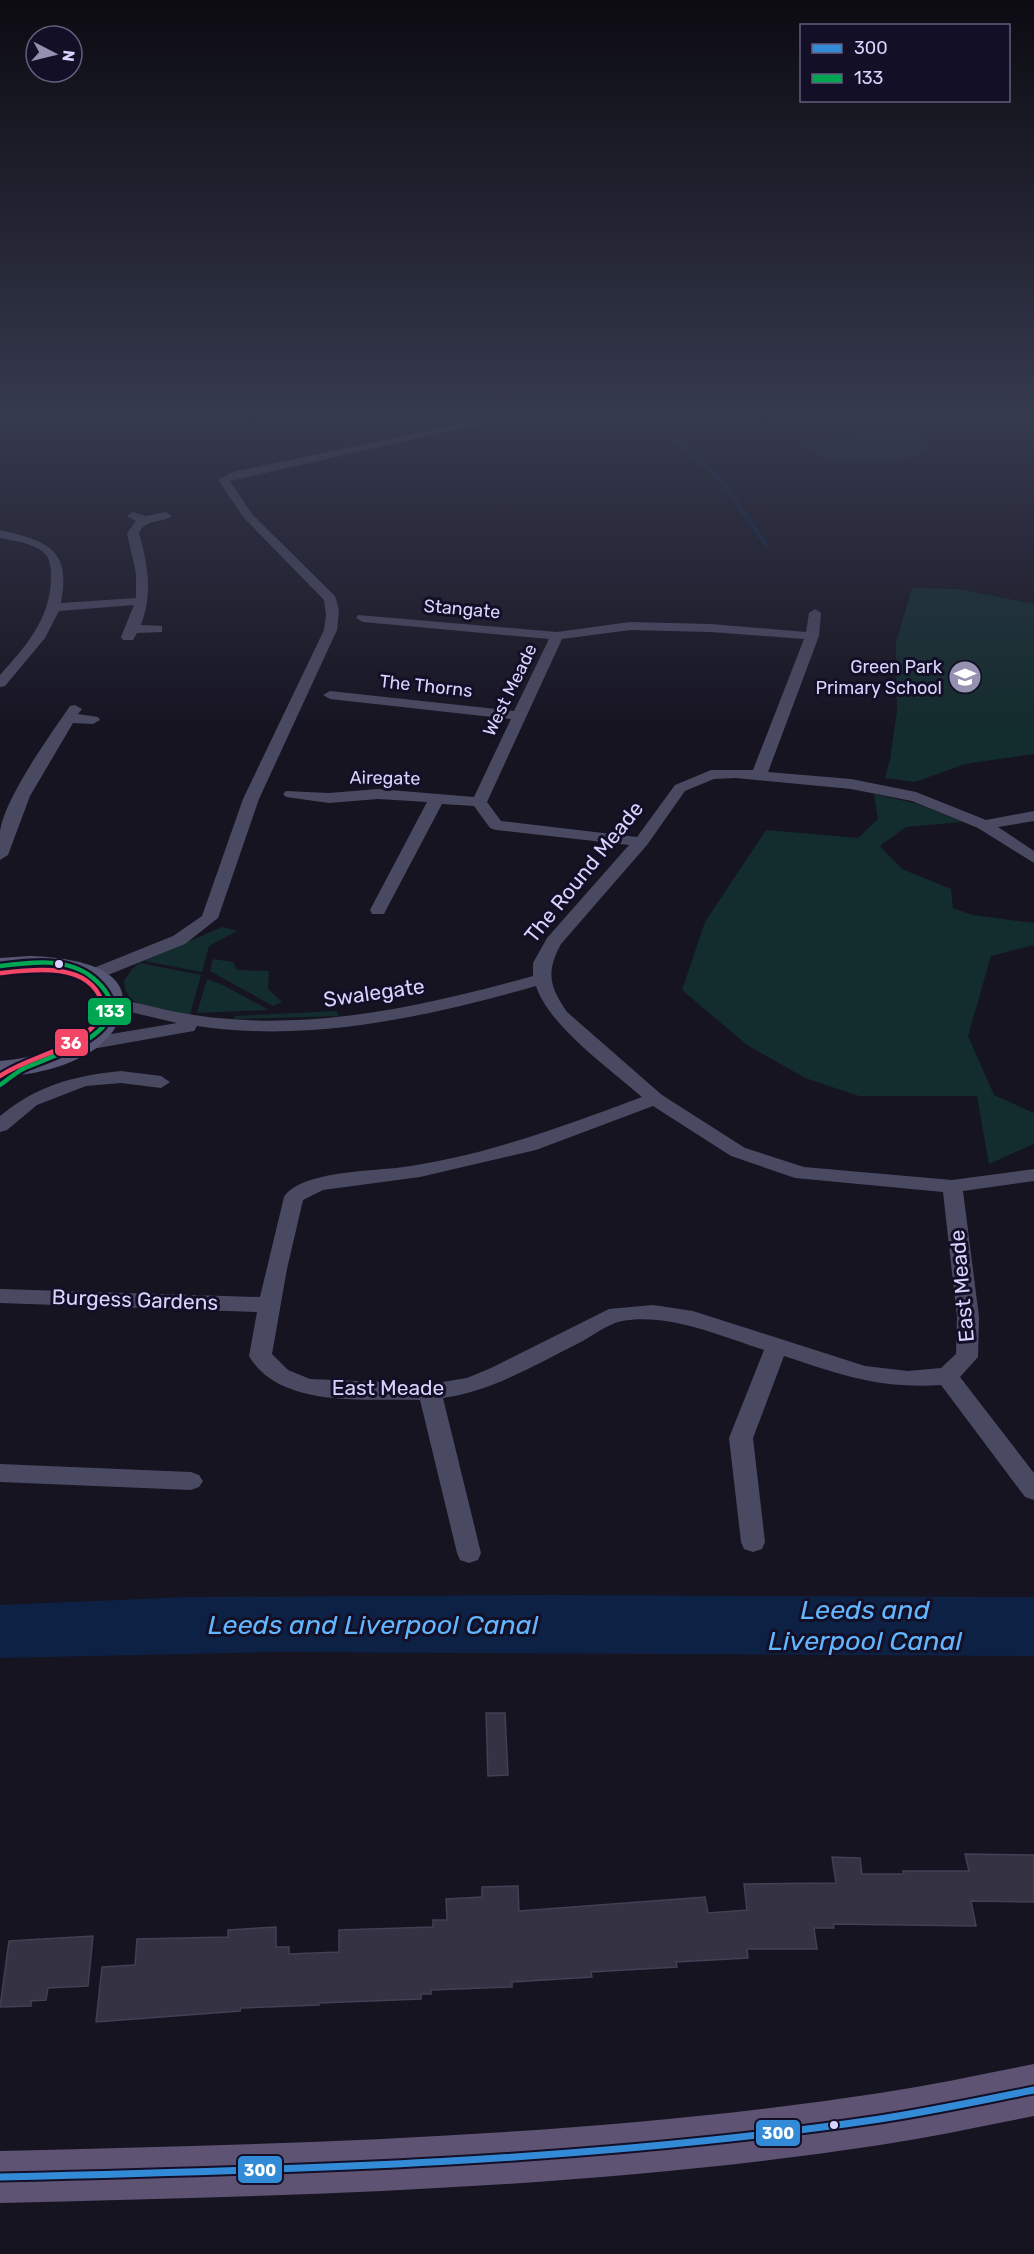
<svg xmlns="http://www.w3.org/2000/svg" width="1034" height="2254" viewBox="0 0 1034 2254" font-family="Rubik,sans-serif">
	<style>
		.green { fill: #132c2d }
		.water { fill: #0d2144 }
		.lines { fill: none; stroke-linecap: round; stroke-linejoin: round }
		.stream { stroke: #0d2144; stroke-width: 4.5 }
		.building { fill: #343243; stroke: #433f54; stroke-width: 1.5 }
		.minor { fill: #4a4962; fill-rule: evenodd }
		.secondary { fill: #575674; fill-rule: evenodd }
		.primary { fill: #5e5373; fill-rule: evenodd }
		.bus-1-casing { stroke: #130f26; stroke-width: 11 }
		.bus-2-casing { stroke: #130f26; stroke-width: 9 }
		.bus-3-casing { stroke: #130f26; stroke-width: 9 }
		.bus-1 { stroke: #338bd7; stroke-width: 7 }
		.bus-2 { stroke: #00a651; stroke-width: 4.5 }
		.bus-3 { stroke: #f34667; stroke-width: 4.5 }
		.bus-dot { fill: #d9d4ff; stroke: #130f26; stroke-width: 2 }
		.labels { text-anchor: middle; stroke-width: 6; stroke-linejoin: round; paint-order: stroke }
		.far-street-label { font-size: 18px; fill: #d9d4ff; stroke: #130f26 }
		.far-poi-label { font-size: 18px; fill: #d9d4ff; stroke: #130f26; text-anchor: end }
		.street-label { font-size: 21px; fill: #d9d4ff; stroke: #130f26 }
		.near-water-label { font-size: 27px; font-style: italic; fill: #62b6ff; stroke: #130f26 }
		.line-badge { stroke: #130f26; stroke-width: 2 }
		.badge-label { font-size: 16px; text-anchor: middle; font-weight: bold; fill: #fff }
	</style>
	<rect width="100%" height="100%" fill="#161421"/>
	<!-- green -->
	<g class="green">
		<path d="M911 430 929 452 900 459 826 460 804 442Z"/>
		<path d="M912 588 958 589 1034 604V754L965 764 915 782 885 778 890 760 897 711 896 643Z"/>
		<path d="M874 794 918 804 962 822 906 827 880 846 902 869 951 889 953 908 973 915 1034 923V945L991 956 968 1036 994 1095 1034 1113V1144L989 1164 977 1096H859L805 1078 747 1045 682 990 705 922 766 830 858 838 878 819Z"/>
		<path d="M222 927 237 931 209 946 202 972 144 961Z"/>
		<path d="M213 959 233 962 237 970 269 971 268 989 282 1002 273 1006 210 971Z"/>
		<path d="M140 963 201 975 190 1015C168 1011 125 1012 124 981L132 969Z"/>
		<path d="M207 979 223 985 269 1010 197 1013Z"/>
		<path d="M336 1011 339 1016 234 1019 235 1016Z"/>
	</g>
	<!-- water -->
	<path class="water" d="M550 1595 1034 1597V1656L281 1652 0 1658V1605L186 1597Z"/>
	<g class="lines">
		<!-- stream -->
		<g class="stream">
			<path d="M218 415 223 418"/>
			<path d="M640 415 665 431 723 482 766 545"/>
		</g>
	</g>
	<!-- building -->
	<g class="building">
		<path d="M486 1713H505L508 1775 488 1776Z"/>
		<path d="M965 1854 1034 1855V1902L971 1901 976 1926 833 1924 834 1928H814L817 1949H747L748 1958 676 1962 677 1967 591 1972 592 1977 512 1982V1987L431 1990V1994H421V1999L319 2003V2005L241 2008 240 2011 96 2022 102 1967 135 1965 137 1939 228 1937V1930L276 1927V1947H289V1954L339 1952V1930L433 1927V1920H447L446 1899 482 1897V1887L518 1886 519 1911 705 1897 708 1913 747 1910 744 1884 836 1883 832 1857 860 1858 862 1874H904L903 1871H969Z"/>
		<path d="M93 1936 88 1986 48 1988 46 2000 31 2001V2006L0 2007 9 1941Z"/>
	</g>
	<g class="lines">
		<!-- minor -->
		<g class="minor">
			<path d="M501 415H520L230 481 252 514 335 596 339 610 337 630 259 799 218 918 185 944 98 979H86L83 975 86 971 173 936 202 916 243 799 324 630 326 615 324 600 244 518 218 480 233 472Z"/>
			<path d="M133 512 146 516 166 512 172 516C162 523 145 519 139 533 148 565 153 594 141 625L162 626V632L137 633 133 640H123L121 637 134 605 59 611 45 638 5 686 0 687V675C26 646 50 619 51 579 51 572 51 563 47 556 37 543 14 541 0 538V530C46 541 72 548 61 603L136 598V573L127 533 136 521 127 516Z"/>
			<path d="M815 609 821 613 819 636 768 772 851 779 916 792 986 820 1034 811V821L998 827 1034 851V863L978 828 912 801 851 789 736 778 714 779 685 791 647 845 561 944C546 972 549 986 567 1012L662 1095 745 1148 804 1167 952 1180 1034 1169V1181L963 1191 979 1317 978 1357 960 1377 1034 1473V1500L1025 1497 941 1385C880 1389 841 1375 784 1356L753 1438 765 1542 762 1549 753 1552 744 1549 741 1542 729 1438 764 1350C720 1336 669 1313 622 1321 607 1324 591 1337 577 1344 533 1366 492 1391 443 1398L481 1553 478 1560 469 1563 460 1560 457 1553 420 1400C367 1398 280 1409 249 1356L257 1312 0 1303V1289L260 1297 284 1197C300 1172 368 1171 396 1168 482 1157 561 1127 642 1097 610 1069 549 1026 536 986 426 1017 311 1043 197 1026L194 1031 188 1032 81 1051 72 1045 81 1039 177 1023 105 1006 102 1002 111 997C147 1005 181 1015 218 1018 325 1029 431 1004 533 976V963L547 938 629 845 496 830 490 828 474 806 442 804 386 910 384 914H372L370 910 427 802 378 799 329 803 286 797 283 794 286 791 329 793 378 789 474 797 511 719 330 699 323 695 330 691 514 711 549 639 363 622 356 618 358 615 557 632 630 622 711 624 806 632 809 613ZM630 630 711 632 804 639 753 770H711L675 785 637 837 501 821 487 802 562 639ZM653 1106 731 1156 795 1178 943 1192 957 1317 956 1354 941 1368 908 1371 865 1366 693 1311 653 1305 609 1309 491 1368 467 1378 430 1384 310 1379 288 1370 272 1354 287 1269 303 1200 323 1190 420 1177 536 1150Z"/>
			<path d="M75 705 82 709 78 714 98 717 100 720 93 724 73 723 30 796 8 855 0 860C0 851 0 841 0 832 4 799 50 735 70 706Z"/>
			<path d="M121 1071 161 1076 170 1082 161 1088 121 1083 86 1086 37 1105 7 1130 0 1132V1116C38 1085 73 1076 121 1071Z"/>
			<path d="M0 1464 191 1472 199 1475 203 1481 199 1487 191 1490 0 1482Z"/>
		</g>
		<!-- secondary -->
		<path class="secondary" d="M29 956C61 957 134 963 122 1011 119 1027 106 1042 92 1051 65 1068 32 1075 0 1077V1061C119 1051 140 956 0 974V958Z"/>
		<!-- primary -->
		<path class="primary" d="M1034 2064V2116C983 2126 932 2137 880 2145 593 2189 291 2196 0 2203V2151C291 2144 592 2137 880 2093 932 2085 983 2074 1034 2064Z"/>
		<!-- bus-1 casing -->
		<g class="bus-1-casing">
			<path id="bus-1" d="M0 2177C294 2170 589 2162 880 2119 932 2111 983 2100 1034 2090"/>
		</g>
		<!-- bus-2 casing -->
		<g class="bus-2-casing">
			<path id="bus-2" d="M0 966C30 962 68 957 93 978 150 1026 58 1054 27 1067 17 1071 9 1079 0 1085"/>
		</g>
		<!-- bus-3 casing -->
		<g class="bus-3-casing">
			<path id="bus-3" d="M0 1076C27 1058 58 1054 82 1036 92 1029 106 1015 102 1002 89 962 34 969 1 973"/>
		</g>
		<!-- bus-1 -->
		<use href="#bus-1" class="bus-1"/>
		<!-- bus-2 -->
		<use href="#bus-2" class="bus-2"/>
		<!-- bus-3 -->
		<use href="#bus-3" class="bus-3"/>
	</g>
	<!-- sky -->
	<linearGradient id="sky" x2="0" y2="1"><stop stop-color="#0c0b12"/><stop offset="0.57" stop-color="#363a4e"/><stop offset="1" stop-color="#363a4e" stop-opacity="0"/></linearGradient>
	<rect width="1034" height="730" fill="url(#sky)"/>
	<!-- icons -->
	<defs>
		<g id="school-disc" transform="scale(1.725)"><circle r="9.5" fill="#9591b1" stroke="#130f26"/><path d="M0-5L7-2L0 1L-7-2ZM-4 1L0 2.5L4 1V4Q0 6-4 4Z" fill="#fff"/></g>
	</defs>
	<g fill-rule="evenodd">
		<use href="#school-disc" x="965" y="677"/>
	</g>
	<!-- markers -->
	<g class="bus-dot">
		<circle cx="59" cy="964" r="5"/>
		<circle cx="834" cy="2125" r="5"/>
	</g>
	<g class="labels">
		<!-- far-street labels -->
		<g class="far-street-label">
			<text transform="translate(462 609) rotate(5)" y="6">Stangate</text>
			<text transform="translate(426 686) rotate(6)" y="6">The Thorns</text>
			<text transform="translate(510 690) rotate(-64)" y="6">West Meade</text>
			<text transform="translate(385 778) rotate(1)" y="6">Airegate</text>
		</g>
		<!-- far-poi labels -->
		<g class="far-poi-label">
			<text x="942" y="673">Green Park<tspan x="942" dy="21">Primary School</tspan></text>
		</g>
		<!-- street labels -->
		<g class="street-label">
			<text transform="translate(584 872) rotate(-51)" y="7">The Round Meade</text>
			<text transform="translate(374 993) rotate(-8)" y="7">Swalegate</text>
			<text transform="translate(962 1286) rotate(-95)" y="7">East Meade</text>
			<text transform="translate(135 1300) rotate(2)" y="7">Burgess Gardens</text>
			<text x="388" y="1395">East Meade</text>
		</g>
		<!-- near-water labels -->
		<g class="near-water-label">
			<text x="865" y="1619">Leeds and<tspan x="865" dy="31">Liverpool Canal</tspan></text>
			<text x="373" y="1634">Leeds and Liverpool Canal</text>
		</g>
	</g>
	<g class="line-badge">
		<rect x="87" y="997" width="45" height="29" rx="6" fill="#00a651"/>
		<rect x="54" y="1028" width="35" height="29" rx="6" fill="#f34667"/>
		<rect x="755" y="2119" width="46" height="28" rx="6" fill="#338bd7"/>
		<rect x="237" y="2155" width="46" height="29" rx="6" fill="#338bd7"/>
	</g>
	<g class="badge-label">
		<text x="110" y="1017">133</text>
		<text x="71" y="1049">36</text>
		<text x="778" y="2139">300</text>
		<text x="260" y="2176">300</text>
	</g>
	<!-- legend -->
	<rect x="800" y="24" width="210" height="78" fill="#130f26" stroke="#625e7d" stroke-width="1.5"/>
	<rect x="812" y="44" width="30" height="9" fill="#338bd7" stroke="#625e7d" stroke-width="1.5"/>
	<text x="854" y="54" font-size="18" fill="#d9d4ff">300</text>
	<rect x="812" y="74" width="30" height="9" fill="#00a651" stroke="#625e7d" stroke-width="1.5"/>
	<text x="854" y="84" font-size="18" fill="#d9d4ff">133</text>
	<!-- north arrow -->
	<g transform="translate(54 54) rotate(97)"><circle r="28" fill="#130f26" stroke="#625e7d" stroke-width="1.5"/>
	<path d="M0-4.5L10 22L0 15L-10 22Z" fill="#9591b1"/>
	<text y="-9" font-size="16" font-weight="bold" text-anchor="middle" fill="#d9d4ff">N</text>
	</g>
</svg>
